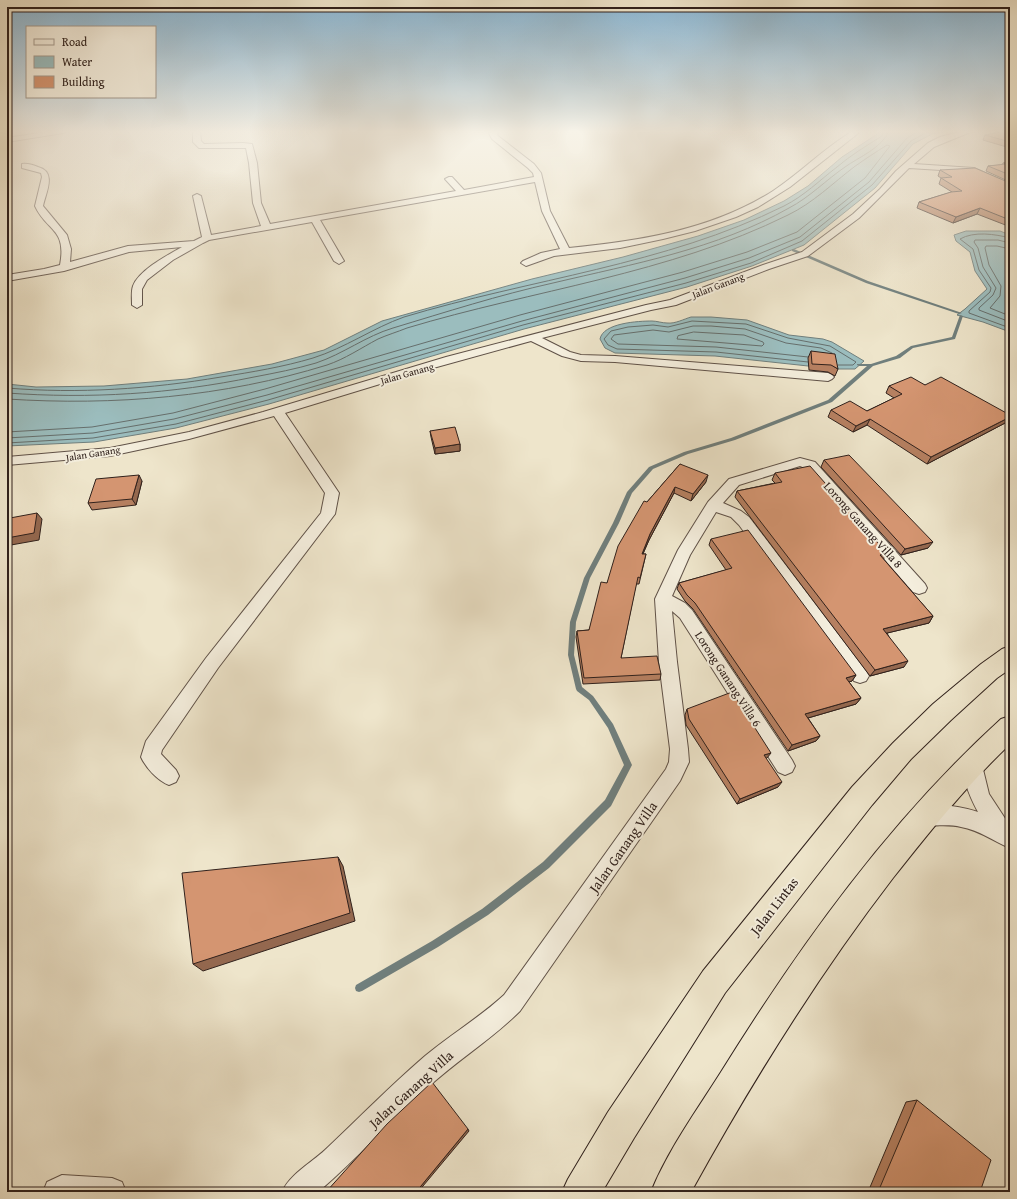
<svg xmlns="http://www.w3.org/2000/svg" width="1017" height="1199" viewBox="0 0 1017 1199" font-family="'Gentium Book Plus',serif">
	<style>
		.water { fill: #9bbdbe; stroke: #707f7d }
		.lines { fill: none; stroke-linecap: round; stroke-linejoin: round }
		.shore { stroke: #666f6d; stroke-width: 1 }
		.stream { fill: #707f7d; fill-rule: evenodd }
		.minor-casing { stroke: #605248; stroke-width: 2 }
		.trunk-casing { stroke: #30211c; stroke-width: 2 }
		.minor { fill: #f4eedd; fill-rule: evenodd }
		.trunk { fill: #eee5cb; fill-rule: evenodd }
		.wall { fill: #b68061; stroke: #30211c }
		.shaded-wall { fill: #94684f; stroke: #30211c }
		.building { fill: #d49571; stroke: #30211c }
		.labels { text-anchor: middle; stroke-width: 4; stroke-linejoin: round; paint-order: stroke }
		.far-street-label { font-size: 10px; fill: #30211c; stroke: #f4eedd }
		.street-label { font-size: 12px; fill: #30211c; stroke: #f4eedd }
		.near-street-label { font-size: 14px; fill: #30211c; stroke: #f4eedd }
	</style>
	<rect width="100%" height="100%" fill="#eee5cb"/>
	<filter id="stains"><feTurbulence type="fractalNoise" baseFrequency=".005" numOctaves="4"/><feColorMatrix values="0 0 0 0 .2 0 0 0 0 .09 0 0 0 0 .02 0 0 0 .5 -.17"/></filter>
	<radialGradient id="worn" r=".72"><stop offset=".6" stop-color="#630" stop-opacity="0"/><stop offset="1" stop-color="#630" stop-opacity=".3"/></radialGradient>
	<!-- water -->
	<g class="water">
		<path d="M882 131H942L932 134 913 144 875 188 804 245 752 266 687 287 524 329 269 404 176 428 94 442 7 446V384L36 387 104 386 187 379 272 364 324 350 382 321 532 279 623 257 698 236 744 220 784 201 808 186 842 157Z"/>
		<path d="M966 231H1000L1010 235V332L983 322 957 315 965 309 987 289 975 271 970 252 956 241 954 235Z"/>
		<path d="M691 317H711L747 320 789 335 823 339 832 342 864 361 855 369H836L715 356 615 353 605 348 600 339C603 323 638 321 652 321 657 321 662 323 667 323 675 324 684 319 691 317Z"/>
	</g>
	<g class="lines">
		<!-- shore -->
		<g class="shore">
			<path d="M1010 238C995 234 974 231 960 239L973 249 979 270 991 288 990 292 969 311V313L1010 328"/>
			<path d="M1010 243 998 240H975L974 242 978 248 983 267 996 288 993 295 979 308V310L1010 322"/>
			<path d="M1010 249 997 246H986L985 248 989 265 1001 286 1000 296 990 308 1010 316"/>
			<path d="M694 332 744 335 763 342 764 344 762 346 677 339 678 336Z"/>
			<path d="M808 357 716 347 618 344 611 339 614 335 653 330 669 332 693 326H711L745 329 786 343 821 348 832 353"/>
			<path d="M808 362 716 352 617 349 608 345 604 339 611 331 628 327 653 325 668 327 692 321 746 324 788 338 830 346 856 362 853 365H838"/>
			<path d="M7 388C79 394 150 389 221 377 252 372 283 367 313 358 345 348 373 328 404 317 530 279 665 265 784 206 804 196 820 180 837 167 851 155 866 146 882 136L883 131"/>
			<path d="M7 393C90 399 172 394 254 377 275 373 296 369 316 363 343 354 366 336 393 328 446 312 499 295 553 283 633 264 717 249 789 208 810 197 826 180 845 167 859 157 882 148 889 131"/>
			<path d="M7 399C114 406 224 397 327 365 345 359 361 348 378 339 387 335 397 332 407 328 533 290 669 274 788 215 813 203 833 183 854 167 865 159 876 152 887 145L890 146 865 178 797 232 747 252 683 272 520 315 265 389 173 413 92 427 7 432"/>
			<path d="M7 438 93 433 174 419 267 395 522 321 685 278 749 258 800 237 869 182 907 138 919 131"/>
			<path d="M7 443 93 438 176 424 268 400 523 325 686 283 751 263 802 241 872 185 911 141 929 131"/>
		</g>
		<!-- stream -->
		<g class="stream">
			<path d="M792 249H794L868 281 962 313 959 314 866 283 792 251Z"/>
			<path d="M960 315 963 316 955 339 913 348 900 358 873 366 832 402 735 440 688 454 653 469 632 493 619 523 590 578 576 622 574 655 582 687 593 696 613 724 632 765 611 806 549 868 488 915 438 947 362 991 359 992 356 991 355 988 356 985 432 941 482 909 543 862 605 800 624 765 608 728 589 700 577 691 576 689 568 655 570 622 584 578 613 523 627 492 649 467 684 452 731 438 828 400 867 366H859L857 365V364H871L896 356 911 346 952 337Z"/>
		</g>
		<!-- minor casing -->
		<g class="minor-casing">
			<g id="minor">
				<path d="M52 131H67L63 133 7 142V138Z"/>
				<path d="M193 131H200L201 141 204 144 243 143 252 144 257 163 261 203 270 224 456 191 445 179 449 177H452L464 190 534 177 533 173 528 168 492 139 489 133 491 132 499 131 497 134 498 136 534 164 541 173 550 211 569 248C639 241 712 230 773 191 799 174 821 151 848 134L853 131H861L790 187 758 207 736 217 695 231 663 239 620 248 554 256 526 266 521 263 523 261 541 253 560 249 542 211 535 182 320 220 344 261 339 264 334 261 312 222 209 240 203 243 173 260 147 280 142 289V305L137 308 132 305C132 299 131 292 133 286 139 270 168 255 182 247L129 252 64 271 7 281V275L44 269 60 265C67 228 47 232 35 206L42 177 41 173 22 168V164C27 163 33 165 38 167 57 172 46 192 43 206L67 235 71 249 70 262 128 246 194 241 202 237 193 196 197 194 201 196 211 235 261 226 253 203 249 163 246 148H199L193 142Z"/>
				<path d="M963 131H973L934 147 914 164 974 168 1010 184V189L973 172 909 168 859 218 808 256 769 269 676 305 651 310 542 338 570 352 581 355 615 356 828 373 832 375 834 377 832 379 828 381 615 362 581 361 562 356 531 341 426 370 285 413 339 493 335 514 218 668 162 750 161 754 176 770 179 776 176 782 169 785C158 781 146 768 141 757L146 741 206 658 321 513 325 493 274 416 189 439 110 456 7 465V457L110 448 189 432 263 412 446 357 646 305 670 300 763 265 802 252 853 214 880 189 896 171 928 143 940 137Z"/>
				<path d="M800 458 815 462 925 584 927 588 925 592 919 594 913 592 805 468 800 466 739 485 723 503 741 511 749 517 866 671 869 676 866 681 860 683 854 681 739 525 731 517 716 512 690 555 672 596 685 603 692 610 792 760 795 766 792 772 785 775 778 772 680 618 672 611 677 662 688 749 689 762 680 781 520 1011C491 1040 456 1061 426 1089 389 1122 356 1160 318 1192H282C290 1174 311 1163 325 1150 358 1119 390 1086 425 1056 450 1035 479 1018 504 995L666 769 669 762 670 749 659 662 655 599 678 550 708 502 729 479Z"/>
				<path d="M973 754 980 757 989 794 1010 826V848C993 841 979 830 961 827 946 823 931 828 917 823L914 816 917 809C936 802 959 806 978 812 970 797 959 774 966 757Z"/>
				<path d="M62 1175 112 1178 122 1182 126 1192H43L47 1182Z"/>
			</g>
		</g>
		<!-- trunk casing -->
		<g class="trunk-casing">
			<g id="trunk">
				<path d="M1010 646V669L997 678 951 720 911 759 872 805 725 993 634 1138 602 1192H562L568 1179 608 1112 703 971 852 787 893 743 933 704 981 664 1002 649Z"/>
				<path d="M1010 716V744C967 785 930 831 893 878 817 977 751 1083 691 1192H651C668 1150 697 1110 721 1072 800 945 890 820 1001 719Z"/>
			</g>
		</g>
		<!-- minor -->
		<use href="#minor" class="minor"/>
		<!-- trunk -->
		<use href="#trunk" class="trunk"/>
	</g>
	<!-- wall -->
	<g class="wall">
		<path d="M1002 131H1010V148L983 140 985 135 1002 132Z"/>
		<path d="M1010 162V182L986 171 988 166 1002 165 1003 163Z"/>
		<path d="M940 170 1010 183V225L1008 226 977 214 953 223 917 208 919 202 952 192 939 184 941 178 938 176Z"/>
		<path d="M811 351 838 369 835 376 828 372 809 370 808 358Z"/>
		<path d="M925 385 1010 415V418L1007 422 927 464 867 425 853 432 828 417 831 410 867 411 894 398 886 393 889 386Z"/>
		<path d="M430 431 460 444V451L435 454 431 437Z"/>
		<path d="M824 460 928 548 901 555 821 467Z"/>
		<path d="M680 464 706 482 691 501 674 493 649 540 643 554H646L639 584H636L621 658 661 674 660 680 583 684 576 637 577 631 589 630 607 583 647 502Z"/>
		<path d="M775 473 887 553 883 559 933 616 929 623 887 633 904 667 870 676 735 497 737 491 775 483 772 480Z"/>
		<path d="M142 481 136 505 92 510 88 503Z"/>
		<path d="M711 539 856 675 852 681 849 682 861 698 856 704 808 718 820 736 816 741 788 751 693 609 685 601 677 589 679 583 726 570 709 545Z"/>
		<path d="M687 709 767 758 766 759 778 787 737 804 686 725 685 715Z"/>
		<path d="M917 1100 980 1192H868L906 1102Z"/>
	</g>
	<!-- shaded-wall -->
	<g class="shaded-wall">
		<path d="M980 208 977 214 953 223 956 217Z"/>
		<path d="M1010 417V418L1007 422 927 464 931 457Z"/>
		<path d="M870 419 867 425 853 432 856 426Z"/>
		<path d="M460 444V451L435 454V448Z"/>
		<path d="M139 475 142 481 136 505 132 499Z"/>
		<path d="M708 475 706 482 691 501 693 494Z"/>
		<path d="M675 487 674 493 649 540 640 560 642 554 650 534Z"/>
		<path d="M37 513 42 519 39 540 11 545 7 540V538Z"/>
		<path d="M933 542 928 548 901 555 905 549Z"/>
		<path d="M887 553 883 560 880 555Z"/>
		<path d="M933 616 929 623 879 635 883 629Z"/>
		<path d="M908 661 904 667 870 676 875 670Z"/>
		<path d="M856 675 852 681 842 684 846 678Z"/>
		<path d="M861 698 856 704 801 720 805 714Z"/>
		<path d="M820 736 816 741 788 751 792 745Z"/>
		<path d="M771 753 767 758 760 761 764 755Z"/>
		<path d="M782 782 778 787 737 804 740 799Z"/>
		<path d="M338 857 343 866 355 921 203 971 193 964Z"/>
		<path d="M468 1129 469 1131 418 1192H416Z"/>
	</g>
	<!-- building -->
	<g class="building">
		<path d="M1006 131H1010V142L985 135Z"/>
		<path d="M1010 162V175L988 166 1006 164 1003 163Z"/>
		<path d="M975 168 1010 183V220L980 208 956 217 919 202 951 192 962 191 941 178 952 177 940 170Z"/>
		<path d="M811 351 835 354 838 369 831 365 812 364Z"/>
		<path d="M911 377 925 385 941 377 1010 415V417L931 457 870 419 856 426 831 410 850 401 867 411 902 394 889 386Z"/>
		<path d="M455 427 460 444 435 448 430 431Z"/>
		<path d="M849 455 933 542 905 549 824 460Z"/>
		<path d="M680 464 708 475 693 494 675 487 650 534 642 554H646L640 578 638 577 621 658 657 656 661 674 584 678 577 631 589 630 601 582 607 583 618 546 644 501 647 502Z"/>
		<path d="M810 466 887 553 880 555 933 616 883 629 908 661 875 670 737 491 782 482 775 473Z"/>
		<path d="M139 475 132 499 88 503 96 479Z"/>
		<path d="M37 513 34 533 7 538V532L10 518Z"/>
		<path d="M748 530 856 675 846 678 861 698 805 714 820 736 792 745 695 603 687 595 679 583 732 568 711 539Z"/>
		<path d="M732 692 771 753 764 755 782 782 740 799 689 719 687 709Z"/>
		<path d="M338 857 350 913 193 964 182 873Z"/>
		<path d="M432 1082 468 1129 416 1192H326L387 1124Z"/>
		<path d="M917 1100 991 1160 980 1192H878Z"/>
	</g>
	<!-- sky -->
	<linearGradient id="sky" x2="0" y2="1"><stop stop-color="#89b8d7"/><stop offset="0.44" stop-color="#f7f3e8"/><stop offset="1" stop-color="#f7f3e8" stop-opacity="0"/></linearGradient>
	<rect width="1017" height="299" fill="url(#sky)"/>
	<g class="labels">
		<!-- far-street labels -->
		<g class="far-street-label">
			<text transform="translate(718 285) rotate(-21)" y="4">Jalan Ganang</text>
			<text transform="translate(407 373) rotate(-16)" y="4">Jalan Ganang</text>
			<text transform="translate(93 453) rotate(-9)" y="4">Jalan Ganang</text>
		</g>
		<!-- street labels -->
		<g class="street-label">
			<text transform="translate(863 525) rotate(48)" y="4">Lorong Ganang Villa 8</text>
			<text transform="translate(728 679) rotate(57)" y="4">Lorong Ganang Villa 6</text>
		</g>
		<!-- near-street labels -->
		<g class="near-street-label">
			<text transform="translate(623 847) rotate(-55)" y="5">Jalan Ganang Villa</text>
			<text transform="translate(774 906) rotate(-52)" y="5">Jalan Lintas</text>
			<text transform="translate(411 1089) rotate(-42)" y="5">Jalan Ganang Villa</text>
		</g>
	</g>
	<!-- margin -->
	<rect width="1017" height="1199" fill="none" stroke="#eee5cb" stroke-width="24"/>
	<rect x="8" y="8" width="1001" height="1183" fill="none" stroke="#30211c" stroke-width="2"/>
	<rect x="12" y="12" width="993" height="1175" fill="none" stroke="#30211c"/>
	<!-- legend -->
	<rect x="26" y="26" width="130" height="72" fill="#f4eedd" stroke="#a69c90"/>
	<rect x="34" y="39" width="20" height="6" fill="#f4eedd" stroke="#a69c90"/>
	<text x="62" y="46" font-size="12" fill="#30211c">Road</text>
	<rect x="34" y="56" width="20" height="12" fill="#9bbdbe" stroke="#a69c90"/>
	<text x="62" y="66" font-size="12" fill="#30211c">Water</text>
	<rect x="34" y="76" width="20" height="12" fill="#d49571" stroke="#a69c90"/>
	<text x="62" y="86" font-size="12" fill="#30211c">Building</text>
	<rect width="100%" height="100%" filter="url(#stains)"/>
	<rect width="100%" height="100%" fill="url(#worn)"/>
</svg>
